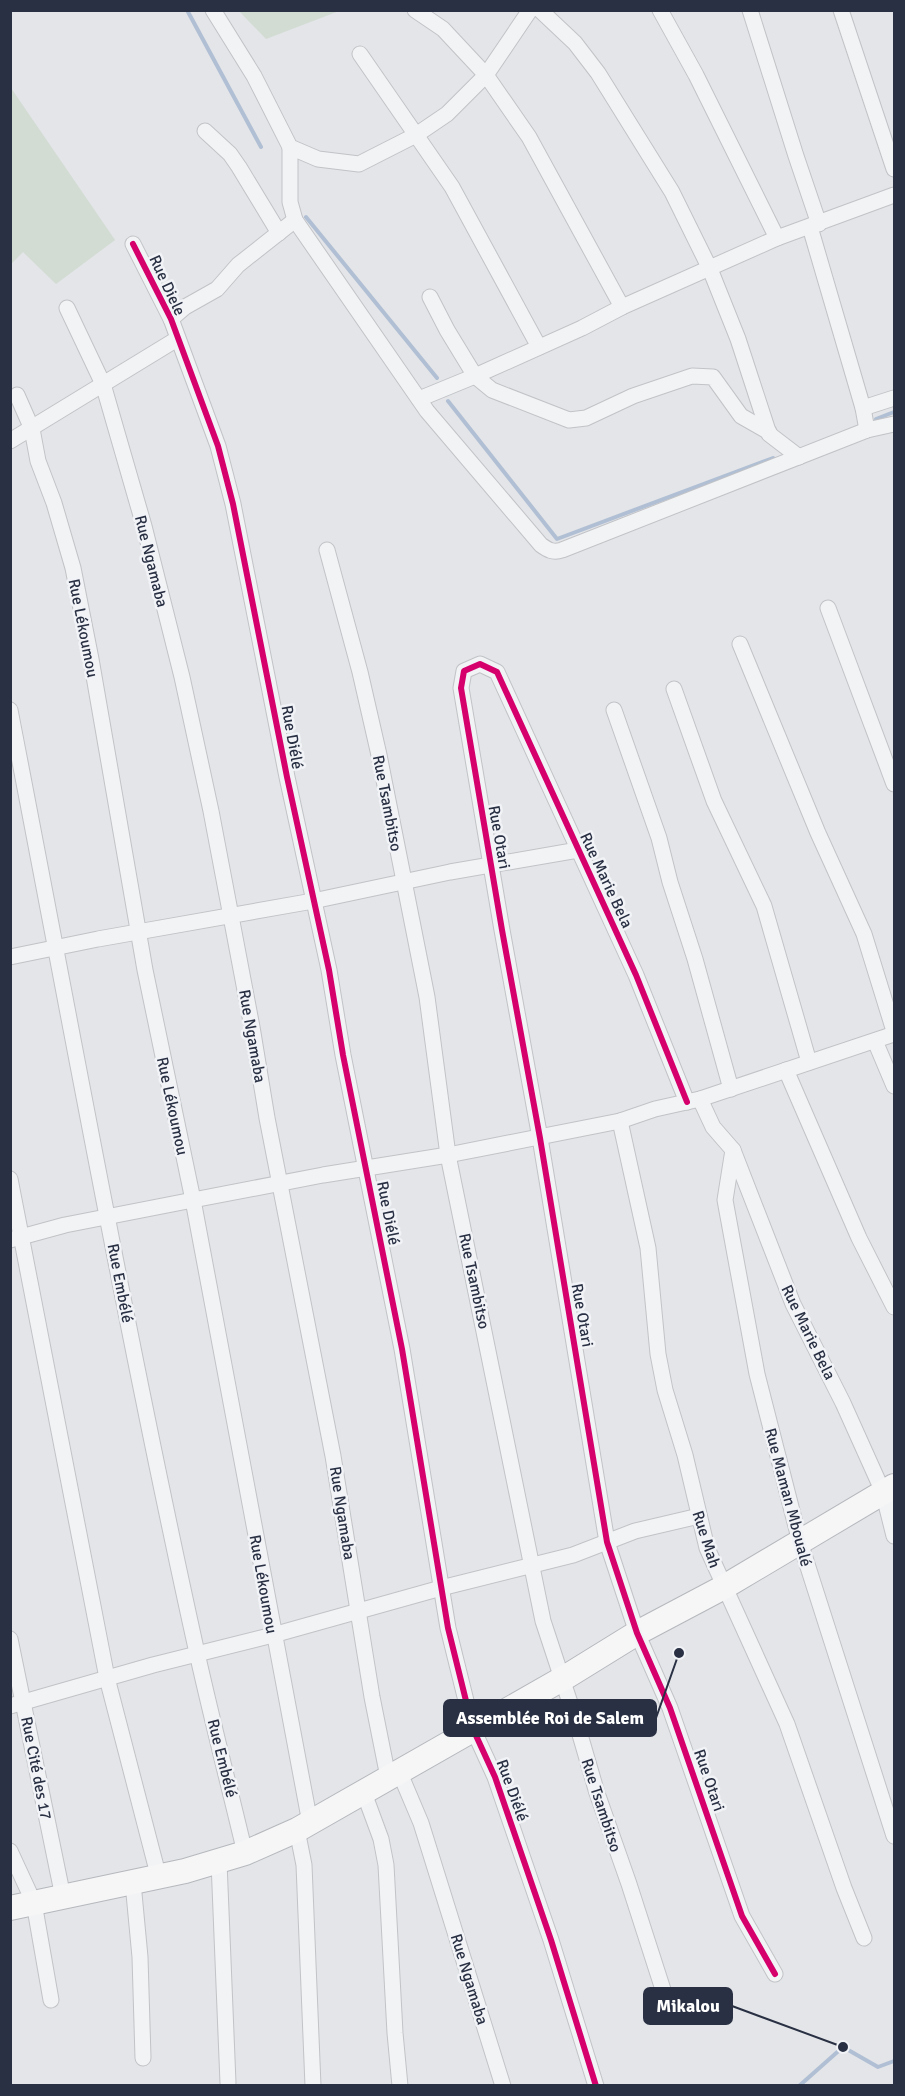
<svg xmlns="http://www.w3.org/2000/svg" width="905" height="2096" viewBox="0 0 905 2096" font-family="Signika,sans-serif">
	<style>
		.green { fill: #d2dcd3 }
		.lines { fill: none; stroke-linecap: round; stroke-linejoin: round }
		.stream { stroke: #b1bfd4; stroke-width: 4 }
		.minor-casing { stroke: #c1c3c6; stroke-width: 17 }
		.trunk-casing { stroke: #b5b8bd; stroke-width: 26 }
		.minor { stroke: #f2f3f5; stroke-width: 15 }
		.trunk { stroke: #f6f6f7; stroke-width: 24 }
		.cycleway-casing { stroke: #f1f3f7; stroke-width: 10 }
		.cycleway { stroke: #d6006c; stroke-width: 6 }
		.labels { text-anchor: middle; stroke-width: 5; stroke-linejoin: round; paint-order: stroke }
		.street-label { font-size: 16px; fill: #293043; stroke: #f1f3f7 }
		.leader { fill: none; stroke: #293043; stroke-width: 2 }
		.callout-dot { fill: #293043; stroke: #f1f3f7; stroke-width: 2 }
		.callout { fill: #293043; stroke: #293043; stroke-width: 2 }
		.callout-label { font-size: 18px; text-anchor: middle; font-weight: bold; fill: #fff }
	</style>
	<rect width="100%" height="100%" fill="#e3e5e8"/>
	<!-- green -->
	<g class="green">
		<path d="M239 11H339L266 39Z"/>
		<path d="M11 88 115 240 56 284 23 252 11 264Z"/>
	</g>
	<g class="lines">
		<!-- stream -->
		<g class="stream">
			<path d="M187 10 261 147"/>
			<path d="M306 217 437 378"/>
			<path d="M448 401 557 539 773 458"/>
			<path d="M876 419 894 412"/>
			<path d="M799 2086 843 2047 878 2067 894 2061"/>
		</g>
		<!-- minor casing -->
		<g class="minor-casing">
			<g id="minor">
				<path d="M213 10 254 76 290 147 318 159 359 164 416 135 447 114 486 75 530 10"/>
				<path d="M415 10 443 29 486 75 529 137 622 307"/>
				<path d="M540 10 575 43 598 73 672 192 710 269 738 339 769 434 799 457"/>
				<path d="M660 10 696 75 777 238"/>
				<path d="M750 10 796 156 819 224"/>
				<path d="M841 10 894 169"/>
				<path d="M360 54 452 187 539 347"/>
				<path d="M205 131 230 154 239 167 279 233"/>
				<path d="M290 147V202L295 220 427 411 541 545C548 550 553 553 562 550L867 430 894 424"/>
				<path d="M810 227 863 408 867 430"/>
				<path d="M133 244 171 319 218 446 233 504 287 777 329 970 343 1055 402 1349 448 1628 473 1729 495 1777 551 1940 596 2086"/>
				<path d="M430 297 447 330 475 376 492 390 569 420 586 418 633 396 692 376 713 377 741 416 769 432"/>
				<path d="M67 308 103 384 144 526 182 677 211 811 252 1027 267 1118 333 1456 372 1697 388 1777"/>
				<path d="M171 319 185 307 217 289 238 265 295 220"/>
				<path d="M17 395 32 429 38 461 54 503 73 568 91 659 145 970 193 1200 310 1823"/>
				<path d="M419 399 475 376 582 328 622 307 777 238 894 195"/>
				<path d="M863 408 894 398"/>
				<path d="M10 441 177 339"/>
				<path d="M327 550 360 672 379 755 427 997 448 1155 543 1621 576 1721 597 1793 629 1884 667 2002"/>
				<path d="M828 608 894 784"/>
				<path d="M740 644 818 833 864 934 894 1031"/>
				<path d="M674 689 714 801 764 906 809 1062"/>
				<path d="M10 710C71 1025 128 1341 197 1653 212 1720 229 1786 245 1853"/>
				<path d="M614 710 659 838 670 882 695 959 731 1089"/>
				<path d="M10 957 98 939 313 901 450 872 578 850"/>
				<path d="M875 1041 894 1086"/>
				<path d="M786 1070 859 1238 894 1307"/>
				<path d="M700 1099 713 1127 733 1150 793 1304 843 1403 883 1492 894 1536"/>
				<path d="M687 1102 636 975 497 672 480 664 464 671 461 688 502 930 540 1138 607 1542 637 1633 670 1708 742 1916 775 1974"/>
				<path d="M620 1121 648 1248 658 1354 665 1390 685 1455 707 1548 787 1724 844 1888 864 1938"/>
				<path d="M733 1150 725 1200 757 1374 800 1542 894 1836"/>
				<path d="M10 1179 107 1678 159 1878"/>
				<path d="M10 1240 65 1225 193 1200 323 1175 448 1155 620 1121 655 1109 700 1099 894 1034"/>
				<path d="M10 1639 63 1897"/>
				<path d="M10 1706 153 1665 273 1635 441 1588 573 1555 635 1531 699 1516"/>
				<path d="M399 1771 421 1823 503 2086"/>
				<path d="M364 1793 381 1839 386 1865 395 2033 400 2086"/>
				<path d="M297 1830 304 1865 313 2086"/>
				<path d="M10 1851 34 1903 51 2000"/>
				<path d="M219 1862 228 2083"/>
				<path d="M133 1883 140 1957 143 2058"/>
			</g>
		</g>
		<!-- trunk casing -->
		<g class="trunk-casing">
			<path id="trunk" d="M10 1908 185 1871 245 1853 297 1830 569 1675 637 1633 724 1587 894 1486"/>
		</g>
		<!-- minor -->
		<use href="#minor" class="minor"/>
		<!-- trunk -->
		<use href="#trunk" class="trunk"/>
		<!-- cycleway casing -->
		<g class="cycleway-casing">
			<g id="cycleway">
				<path d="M133 244 171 319 218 446 233 504 287 777 329 970 343 1055 402 1349 448 1628 473 1729 495 1777 551 1940 596 2086"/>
				<path d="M687 1102 636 975 497 672 480 664 464 671 461 688 502 930 540 1138 607 1542 637 1633 670 1708 742 1916 775 1974"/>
			</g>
		</g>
		<!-- cycleway -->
		<use href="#cycleway" class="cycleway"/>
	</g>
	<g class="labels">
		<!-- street labels -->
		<g class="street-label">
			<text transform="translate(168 285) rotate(65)" y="6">Rue Diele</text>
			<text transform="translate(152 561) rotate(76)" y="6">Rue Ngamaba</text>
			<text transform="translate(84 628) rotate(79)" y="6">Rue Lékoumou</text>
			<text transform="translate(293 737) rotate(80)" y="6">Rue Diélé</text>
			<text transform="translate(388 803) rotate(79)" y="6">Rue Tsambitso</text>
			<text transform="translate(500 837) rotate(80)" y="6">Rue Otari</text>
			<text transform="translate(607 880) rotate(65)" y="6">Rue Marie Bela</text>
			<text transform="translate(253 1036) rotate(80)" y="6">Rue Ngamaba</text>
			<text transform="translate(173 1106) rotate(78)" y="6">Rue Lékoumou</text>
			<text transform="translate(389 1213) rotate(79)" y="6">Rue Diélé</text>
			<text transform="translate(475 1281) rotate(78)" y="6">Rue Tsambitso</text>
			<text transform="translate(121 1283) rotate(79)" y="6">Rue Embélé</text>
			<text transform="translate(583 1315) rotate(80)" y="6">Rue Otari</text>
			<text transform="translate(809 1332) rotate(64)" y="6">Rue Marie Bela</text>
			<text transform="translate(789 1497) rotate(75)" y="6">Rue Maman Mboualé</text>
			<text transform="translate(343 1513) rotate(81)" y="6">Rue Ngamaba</text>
			<text transform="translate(707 1539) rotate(72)" y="6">Rue Mah</text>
			<text transform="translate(264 1584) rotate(80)" y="6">Rue Lékoumou</text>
			<text transform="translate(223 1758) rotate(76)" y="6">Rue Embélé</text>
			<text transform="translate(37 1768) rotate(79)" y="6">Rue Cité des 17</text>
			<text transform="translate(710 1780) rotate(71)" y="6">Rue Otari</text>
			<text transform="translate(513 1790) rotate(70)" y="6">Rue Diélé</text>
			<text transform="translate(602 1805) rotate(72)" y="6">Rue Tsambitso</text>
			<text transform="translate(470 1979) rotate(73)" y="6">Rue Ngamaba</text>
		</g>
	</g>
	<!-- callouts -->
	<path class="leader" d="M679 1653L656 1718M843 2047L732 2006"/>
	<g class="callout-dot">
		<circle cx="679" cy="1653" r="6"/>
		<circle cx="843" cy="2047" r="6"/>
	</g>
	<g class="callout">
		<rect x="444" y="1700" width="212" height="36" rx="6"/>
		<rect x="644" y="1988" width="88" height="36" rx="6"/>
	</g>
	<g class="callout-label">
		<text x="550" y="1724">Assemblée Roi de Salem</text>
		<text x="688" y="2012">Mikalou</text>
	</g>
	<!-- border -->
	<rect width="905" height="2096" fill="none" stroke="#293043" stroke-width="24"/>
</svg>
